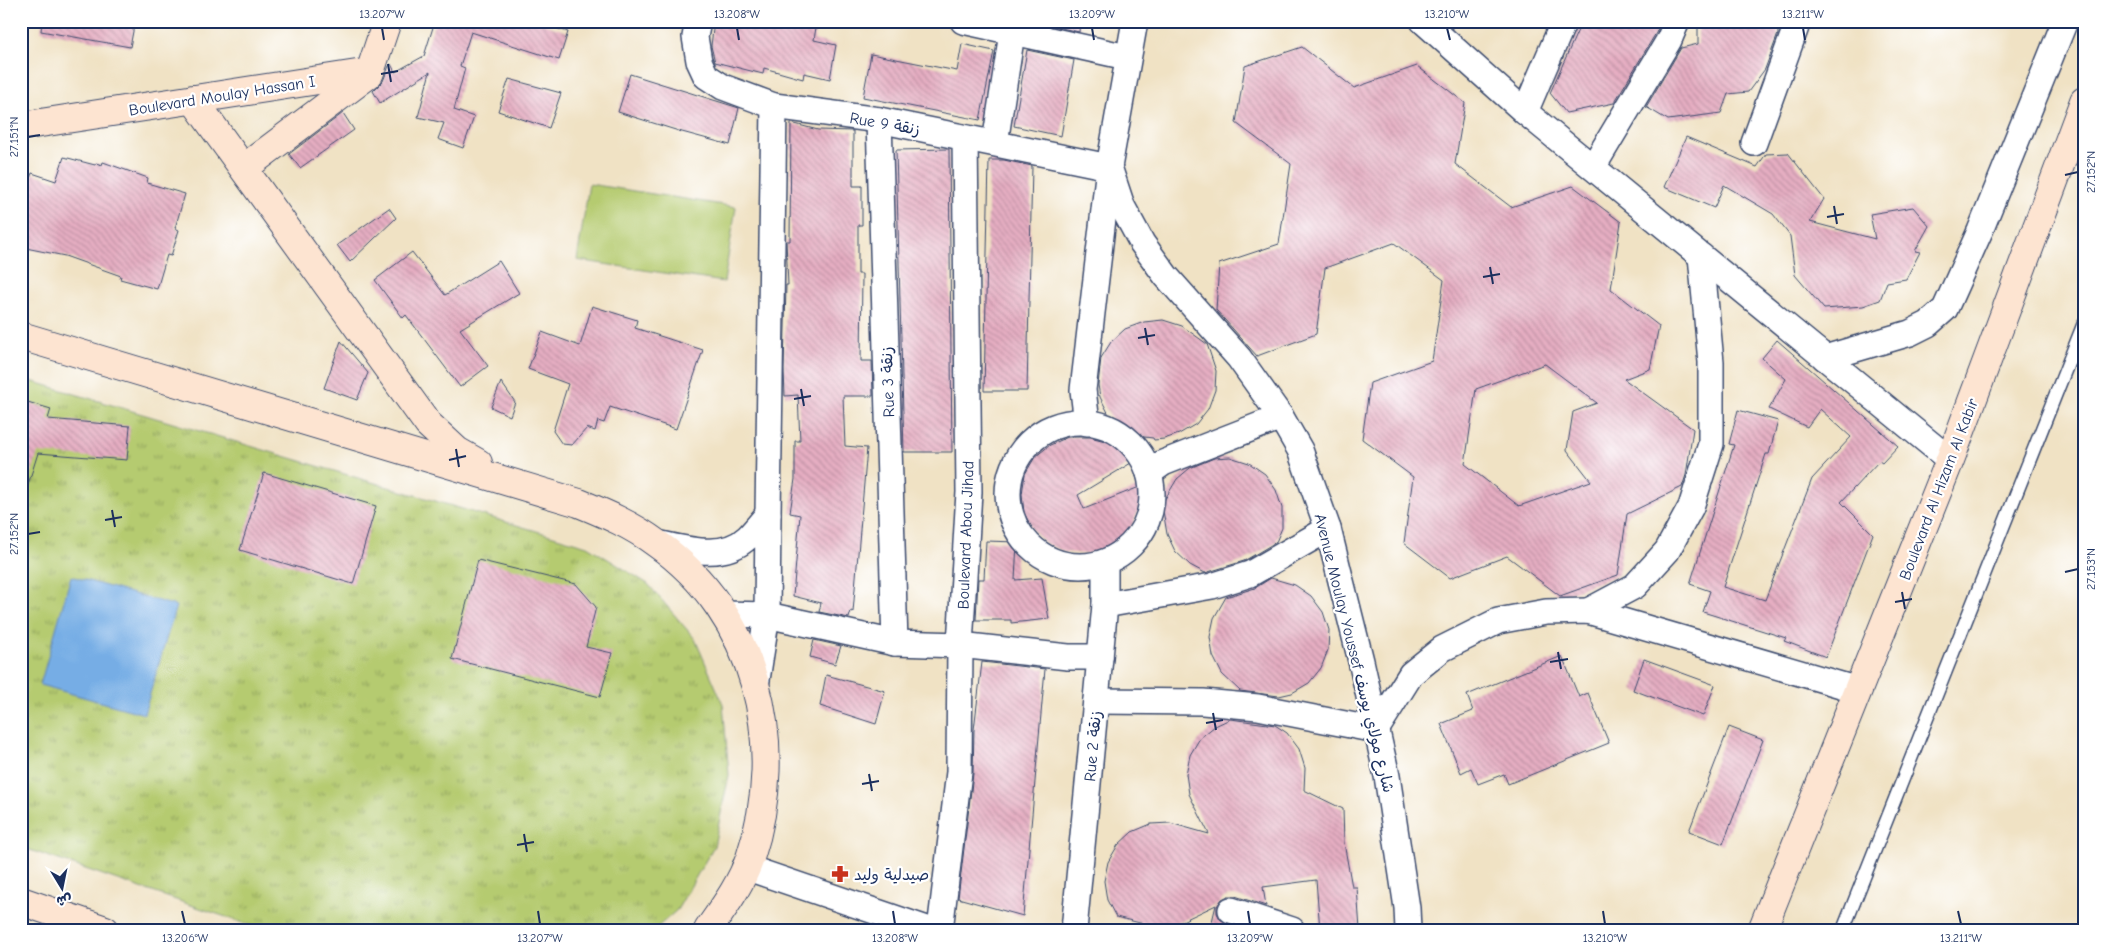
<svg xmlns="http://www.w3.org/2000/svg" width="2105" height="951" viewBox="0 0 2105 951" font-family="'Comic Neue','Playpen Sans Arabic',sans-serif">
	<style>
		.park { fill: url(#park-tufts); stroke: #687d67 }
		.pitch { fill: #b5cb70; stroke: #687d67 }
		.water { fill: #76ade5; stroke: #486ea2 }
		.building { fill: url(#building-back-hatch); fill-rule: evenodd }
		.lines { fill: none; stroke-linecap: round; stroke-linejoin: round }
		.lane-casing { stroke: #3b4a6d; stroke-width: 15 }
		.street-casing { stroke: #3b4a6d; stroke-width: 28 }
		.secondary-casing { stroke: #3b4a6d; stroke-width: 30 }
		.lane { stroke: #fff; stroke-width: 12 }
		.street { stroke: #fff; stroke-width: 25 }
		.secondary { stroke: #fde4d1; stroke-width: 28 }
		.ticks { fill: none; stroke: #1b2f5e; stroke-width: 2 }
		.labels { text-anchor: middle; stroke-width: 4.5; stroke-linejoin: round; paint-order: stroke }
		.street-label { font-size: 16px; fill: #1b2f5e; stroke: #fff }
		.poi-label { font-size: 16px; fill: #1b2f5e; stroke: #fff; text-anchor: start }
		.neatline { fill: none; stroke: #1b2f5e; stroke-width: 2 }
		.ticks-label { font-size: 12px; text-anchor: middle; fill: #1b2f5e }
	</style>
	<defs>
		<pattern id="park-tufts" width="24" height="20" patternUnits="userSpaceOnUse" patternTransform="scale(1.25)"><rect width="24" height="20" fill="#b5cb70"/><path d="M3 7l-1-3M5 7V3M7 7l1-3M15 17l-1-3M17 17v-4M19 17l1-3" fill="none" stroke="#92a55f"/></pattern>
		<pattern id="building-back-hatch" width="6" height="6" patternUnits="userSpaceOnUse" patternTransform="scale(1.25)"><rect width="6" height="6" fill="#e6aec2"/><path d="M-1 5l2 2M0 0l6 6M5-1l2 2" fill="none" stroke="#ba8ea1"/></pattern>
	</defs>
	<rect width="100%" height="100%" fill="#fff"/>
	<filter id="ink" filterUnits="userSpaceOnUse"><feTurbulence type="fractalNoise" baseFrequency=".02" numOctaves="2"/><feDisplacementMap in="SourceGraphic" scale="10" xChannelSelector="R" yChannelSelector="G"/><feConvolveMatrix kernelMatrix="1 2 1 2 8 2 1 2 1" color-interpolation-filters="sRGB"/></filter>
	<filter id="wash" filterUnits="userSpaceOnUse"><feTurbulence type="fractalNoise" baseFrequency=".0096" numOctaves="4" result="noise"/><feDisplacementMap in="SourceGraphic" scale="20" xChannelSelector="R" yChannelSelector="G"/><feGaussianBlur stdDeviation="1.12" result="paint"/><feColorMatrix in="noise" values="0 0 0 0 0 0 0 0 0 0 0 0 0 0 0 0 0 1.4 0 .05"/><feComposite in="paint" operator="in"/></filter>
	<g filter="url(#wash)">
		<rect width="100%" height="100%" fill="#f0e2c4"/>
		<!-- park -->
		<path class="park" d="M21 378 587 546 648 584 695 639 723 704 729 775 714 846 677 910 654 930H264L21 847Z"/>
		<!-- pitch -->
		<path class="pitch" d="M589 184 736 207 724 282 577 260Z"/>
		<!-- water -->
		<path class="water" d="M71 576 176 606 144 714 40 685Z"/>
		<g id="blocks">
			<!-- building -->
			<g class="building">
				<path d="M42 21H135L130 47 41 31Z"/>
				<path d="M435 21H534L568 32 559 60 471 32 460 66 465 68 454 110 474 117 463 148 438 139 444 123 418 117 430 72 380 103 373 91 383 81 389 66 391 64 395 72 424 56Z"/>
				<path d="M714 21H817L814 40 836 45 830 79 804 73 803 79 764 68 763 74 715 62 711 46Z"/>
				<path d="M1031 21H1080L1079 32Z"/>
				<path d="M1582 21H1661L1656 33 1614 103 1566 113 1550 93Z"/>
				<path d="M1698 21H1777L1778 34 1765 69 1748 92 1728 94 1721 113 1668 120 1646 107 1681 48 1698 44Z"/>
				<path d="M962 44 994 51 980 120 863 97 871 54 957 71Z"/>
				<path d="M1302 47 1354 88 1417 66 1465 103 1455 164 1511 207 1573 186 1621 222 1611 289 1659 326 1650 369 1624 379 1693 429 1686 475 1682 487 1627 514 1618 575 1560 596 1507 556 1450 578 1404 543 1413 477 1362 439 1370 383 1432 361 1444 280 1394 243 1325 268 1316 334 1257 356 1216 310 1219 264 1279 244 1291 164 1236 123 1245 66ZM1545 364 1597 403 1573 412 1567 450 1591 481 1519 506 1465 464 1476 389Z"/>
				<path d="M1027 50 1074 60 1061 136 1014 126Z"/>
				<path d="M630 74 739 108 730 145 682 132 618 112Z"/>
				<path d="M509 79 561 93 549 128 498 111Z"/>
				<path d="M343 113 354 130 300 168 289 154Z"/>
				<path d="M791 123 818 130 853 131V186H862V225H858V274H862L861 361H872L873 396H843L845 446 867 448 853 612 851 611 849 618 819 612 821 603 793 596 800 515 790 513 795 479V441H800L798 395 785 396 784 370 786 285H788L786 241H790Z"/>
				<path d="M1686 137 1757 167 1766 154 1788 153 1824 199 1810 222 1875 239 1870 214 1913 207 1929 226 1915 251 1920 252 1906 279 1887 282 1880 300 1863 306 1824 309 1795 275 1790 236 1773 214 1724 185 1714 208 1664 187Z"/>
				<path d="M949 149 952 452H904L896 150Z"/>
				<path d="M64 157 95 165 96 163 102 165 103 162 148 178 147 183 185 194 175 228 179 230 171 256 167 255 157 289 120 279 121 276 65 256 21 247V203L32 173 56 181Z"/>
				<path d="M989 160H1004L1032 166 1027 391H984Z"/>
				<path d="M389 208 396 218 350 262 337 245Z"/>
				<path d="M412 252 445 295 499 261 519 293 460 329 488 366 460 387 406 315 403 318 375 280Z"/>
				<path d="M592 306 637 320 635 328 703 350 676 429 610 407 604 423 598 421 595 431 587 428 572 445 562 444 553 431 568 384 528 369 542 332 580 346Z"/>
				<path d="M1163 320 1182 326 1207 344 1216 371 1215 390 1208 409 1196 424 1179 434 1164 439 1154 440 1153 438 1119 434 1100 397 1098 385 1101 358 1111 342 1125 329 1144 322Z"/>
				<path d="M1777 340 1898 446 1882 463 1879 461 1841 502 1873 534 1826 657 1784 641 1786 638 1703 612 1710 591 1690 584 1734 445 1729 444 1738 410 1778 421 1769 454H1766L1723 587 1765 600 1812 479 1851 437 1820 409 1807 427 1769 409 1786 379 1762 358Z"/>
				<path d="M341 341 368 373 357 400 324 388Z"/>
				<path d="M501 382 515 402 510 416 491 407Z"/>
				<path d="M21 400 51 409 48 419 130 426 127 460 38 453 26 491 21 490Z"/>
				<path d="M1068 437H1090L1117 444 1131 463 1078 495 1084 509 1142 486 1147 487 1133 524 1120 540 1107 548 1085 554 1065 552 1047 544 1033 530 1024 513 1022 494 1025 474 1035 457 1050 445Z"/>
				<path d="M1230 457 1249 463 1265 474 1276 490 1282 508V528L1276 542 1244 561 1205 573 1190 565 1175 551 1167 534 1162 504 1177 479 1190 468 1214 458Z"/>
				<path d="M264 473 376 506 353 584 240 550Z"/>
				<path d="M986 541 1017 542 1015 580 1042 578 1049 619 1011 623V620H976L978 579H984Z"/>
				<path d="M478 560 576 584 596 607 586 647 612 653 600 697 452 659Z"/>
				<path d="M1271 578 1295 585 1311 596 1323 612 1329 630 1328 650 1321 668 1309 683 1292 693 1279 696 1240 691 1222 674 1213 656 1210 637 1214 618 1226 597 1255 588Z"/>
				<path d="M814 640 841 646 835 664 810 657Z"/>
				<path d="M1562 656 1579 697 1588 693 1609 743 1508 784 1504 774 1478 784 1471 768 1461 773 1441 724 1473 711 1467 695Z"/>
				<path d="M1644 659 1715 685 1703 716 1633 690Z"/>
				<path d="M982 662 1045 669 1023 916 958 898 973 774 974 730Z"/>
				<path d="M826 675 885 691 876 724 820 706Z"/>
				<path d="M1230 719 1275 725 1287 733 1299 749 1305 768 1304 790 1343 809 1344 843 1352 887H1357L1360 930H1320L1316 880 1263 887 1266 906 1235 896H1228L1222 899 1217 906V913L1220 919 1227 924 1245 930H1210L1216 905 1178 923 1152 926 1116 917 1107 900 1104 881 1108 862 1118 845 1132 832 1151 824 1170 823 1209 834 1189 794 1186 774 1190 755 1200 738 1215 726Z"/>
				<path d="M1729 727 1763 740 1723 844 1689 831Z"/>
			</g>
		</g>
	</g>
	<g filter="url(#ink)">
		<use href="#blocks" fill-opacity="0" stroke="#3b4a6d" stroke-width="1"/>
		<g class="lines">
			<!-- lane casing -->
			<g class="lane-casing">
				<path id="lane" d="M1843 930 2084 323"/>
			</g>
			<!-- street casing -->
			<g class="street-casing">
				<g id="street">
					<path d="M698 21 695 37 699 61 706 76 723 87 774 106 879 120 1109 167 1083 390 1087 423"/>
					<path d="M963 21 1127 57"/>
					<path d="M1135 21 1109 167 1122 206 1142 243 1166 276 1239 358 1281 417 1300 450 1328 529 1361 661 1387 776 1407 908 1408 930"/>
					<path d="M1423 21 1525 112 1950 460"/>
					<path d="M1525 112 1564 21"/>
					<path d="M879 120 895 643"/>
					<path d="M995 143 1012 33"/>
					<path d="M1754 143 1796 27 1795 21"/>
					<path d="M1593 167 1669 40 1677 21"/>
					<path d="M1825 358 1910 333 1928 324 1945 309 1980 231 2065 21"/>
					<circle cx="1080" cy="494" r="72"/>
					<path d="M1149 473 1163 463 1281 417"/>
					<path d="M768 514 774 106"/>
					<path d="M657 543C686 549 723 561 748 537 755 530 762 521 768 514L767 615 756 686"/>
					<path d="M1105 605 1212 586 1250 574 1328 529"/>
					<path d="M1588 611 1635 586 1667 551 1691 507 1711 444V362L1701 256"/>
					<path d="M724 614 767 615 895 643 960 645 1068 657H1100"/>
					<path d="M1096 701 1203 702 1258 707 1376 730 1411 674 1442 649 1498 621 1546 612 1588 611 1858 690"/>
					<path d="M745 867 930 930"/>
					<path d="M1231 910 1292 930"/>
					<path d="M940 930 959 772 960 645 969 492 965 138"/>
					<path d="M1074 930 1105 605V562"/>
				</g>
			</g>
			<!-- secondary casing -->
			<g class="secondary-casing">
				<g id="secondary">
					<path d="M193 99 428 424 457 451 478 463"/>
					<path d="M21 126 370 72 387 21"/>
					<path d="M244 168 369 74"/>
					<path d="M21 336 579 503C606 514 632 525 656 543 757 614 788 744 750 858 741 884 724 907 708 930"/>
					<path d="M21 901 105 930"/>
					<path d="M1762 930 1950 460 2084 101"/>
				</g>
			</g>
			<!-- lane -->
			<use href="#lane" class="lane"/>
			<!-- street -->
			<use href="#street" class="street"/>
			<!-- secondary -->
			<use href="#secondary" class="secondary"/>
		</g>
	</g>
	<!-- ticks -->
	<path class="ticks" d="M382 28 384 40M737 28 739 40M1092 28 1094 40M1447 28 1450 40M1803 28 1805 40M388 64 391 82M381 74 398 71M28 137 40 135M2065 175 2078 172M1834 206 1837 224M1827 217 1844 214M1490 267 1493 284M1483 277 1500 274M1145 328 1148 345M1138 338 1155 335M801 389 804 406M794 399 811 396M456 449 459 467M449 460 466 456M112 510 115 527M105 520 122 517M28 534 40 532M2065 572 2078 569M1902 592 1905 609M1895 602 1912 599M1558 652 1561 669M1550 662 1568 659M1213 713 1216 730M1206 723 1223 720M869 774 872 791M862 784 879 781M524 834 527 852M517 845 534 842M182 911 185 924M538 911 540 924M893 911 895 924M1248 911 1250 924M1603 911 1605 924M1958 911 1961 924"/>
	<!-- icons -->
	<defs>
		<g id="pharmacy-bare" transform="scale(1.35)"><path d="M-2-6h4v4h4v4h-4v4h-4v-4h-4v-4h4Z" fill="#c8321e" stroke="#fff" stroke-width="2.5" paint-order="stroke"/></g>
	</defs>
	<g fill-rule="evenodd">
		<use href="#pharmacy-bare" x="840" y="874"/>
	</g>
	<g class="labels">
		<!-- street labels -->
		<g class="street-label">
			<text transform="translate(222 95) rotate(-9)" y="6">Boulevard Moulay Hassan I</text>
			<text transform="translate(885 123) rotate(10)" y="6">Rue 9 زنقة</text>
			<text transform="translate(887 382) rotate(-92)" y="6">Rue 3 زنقة</text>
			<text transform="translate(1938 489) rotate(-69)" y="6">Boulevard Al Hizam Al Kabir</text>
			<text transform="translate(965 535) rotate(-88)" y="6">Boulevard Abou Jihad</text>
			<text transform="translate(1355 653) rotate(76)" y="6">Avenue Moulay Youssef شارع مولاي يوسف</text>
			<text transform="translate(1092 746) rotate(-85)" y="6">Rue 2 زنقة</text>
		</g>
		<!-- poi labels -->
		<g class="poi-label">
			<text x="854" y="880">صيدلية وليد</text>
		</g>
	</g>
	<!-- margin -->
	<rect width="2105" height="951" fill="none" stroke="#fff" stroke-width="55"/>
	<!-- north arrow -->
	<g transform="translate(62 888) rotate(170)" stroke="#ffffff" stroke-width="4" paint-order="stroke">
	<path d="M0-4L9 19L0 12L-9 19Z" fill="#1b2f5e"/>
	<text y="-8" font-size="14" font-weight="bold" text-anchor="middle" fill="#1b2f5e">ش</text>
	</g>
	<rect x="28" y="28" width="2050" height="896" class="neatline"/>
	<g class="ticks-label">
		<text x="382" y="18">13.207°W</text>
		<text x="737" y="18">13.208°W</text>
		<text x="1092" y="18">13.209°W</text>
		<text x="1447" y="18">13.210°W</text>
		<text x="1803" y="18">13.211°W</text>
		<text transform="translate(14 137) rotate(-90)" y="4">27.151°N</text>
		<text transform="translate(2091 172) rotate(-90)" y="4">27.152°N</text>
		<text transform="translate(14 534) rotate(-90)" y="4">27.152°N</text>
		<text transform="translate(2091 569) rotate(-90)" y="4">27.153°N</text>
		<text x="185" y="942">13.206°W</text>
		<text x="540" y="942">13.207°W</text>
		<text x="895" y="942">13.208°W</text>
		<text x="1250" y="942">13.209°W</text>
		<text x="1605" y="942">13.210°W</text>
		<text x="1961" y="942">13.211°W</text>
	</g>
</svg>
